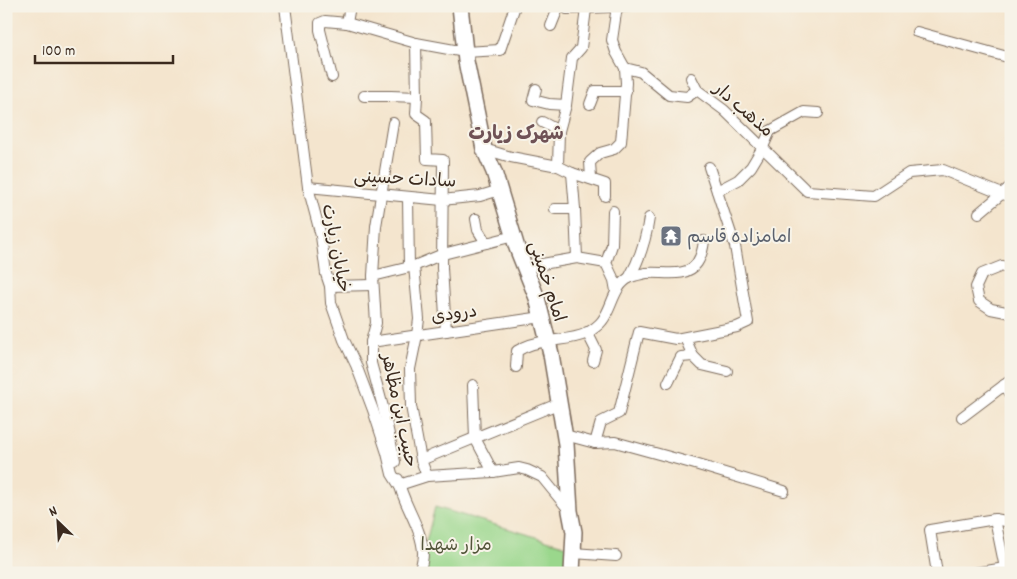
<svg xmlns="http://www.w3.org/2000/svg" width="1017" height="579" viewBox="0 0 1017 579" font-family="Dekko,'Playpen Sans Arabic',sans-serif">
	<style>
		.green { fill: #9ad78c; stroke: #6a8055 }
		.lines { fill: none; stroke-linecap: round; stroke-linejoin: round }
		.street-casing { stroke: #7c6b5c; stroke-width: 12 }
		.secondary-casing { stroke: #7c6b5c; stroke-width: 18 }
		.street { stroke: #fff; stroke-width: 10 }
		.secondary { stroke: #fff; stroke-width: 15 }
		.labels { text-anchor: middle; stroke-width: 4; stroke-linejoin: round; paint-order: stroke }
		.street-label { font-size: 18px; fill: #3b2a1e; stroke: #f7f3e8 }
		.worship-label { font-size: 18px; fill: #5b616d; stroke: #f7f3e8; text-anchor: start }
		.park-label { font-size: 18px; fill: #53553a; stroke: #f7f3e8 }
		.neighbourhood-label { font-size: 19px; font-weight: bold; fill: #6f5256; stroke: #f7f3e8 }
	</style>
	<rect width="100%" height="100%" fill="#f7f3e8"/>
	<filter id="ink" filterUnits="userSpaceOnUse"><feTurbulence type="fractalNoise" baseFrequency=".02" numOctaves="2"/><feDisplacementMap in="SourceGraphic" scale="10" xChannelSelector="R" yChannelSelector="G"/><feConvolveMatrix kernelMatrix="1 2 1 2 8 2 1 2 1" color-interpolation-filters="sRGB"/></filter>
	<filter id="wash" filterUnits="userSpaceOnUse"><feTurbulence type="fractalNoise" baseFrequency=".0096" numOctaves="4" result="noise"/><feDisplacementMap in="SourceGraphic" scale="20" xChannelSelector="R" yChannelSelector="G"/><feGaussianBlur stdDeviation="1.12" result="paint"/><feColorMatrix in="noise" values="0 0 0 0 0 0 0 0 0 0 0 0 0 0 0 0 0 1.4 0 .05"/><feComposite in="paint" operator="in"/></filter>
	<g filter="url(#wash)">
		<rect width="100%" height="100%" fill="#f4e5ce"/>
		<!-- green -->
		<path class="green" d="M435 507 567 546 563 573H418Z"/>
	</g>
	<g filter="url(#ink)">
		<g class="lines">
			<!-- street casing -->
			<g class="street-casing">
				<g id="street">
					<path d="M285 6 308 187 321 236 326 274 330 286 331 303 344 340 356 365 373 410 387 453 392 474 399 485"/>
					<path d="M563 6 567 9 632 6"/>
					<path d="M347 23 350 6"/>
					<path d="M551 26 559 6"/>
					<path d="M917 32 1011 58"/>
					<path d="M416 43 417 97 416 114 426 121 427 159 443 160 442 268 446 331"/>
					<path d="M625 68 641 72 669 95 687 97 697 90 724 110 807 191 874 196 909 173 943 170 1002 194 1011 196"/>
					<path d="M332 77 320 30V23L325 21 347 23 416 43 465 52 500 50 515 6"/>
					<path d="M691 78 697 90"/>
					<path d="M536 89 533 100 549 104 566 105"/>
					<path d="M364 96H391L417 97"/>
					<path d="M590 104 595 91H626"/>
					<path d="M542 122 559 131"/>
					<path d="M393 123 376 226 373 276 376 323 371 342V363L383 407 395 462"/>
					<path d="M484 149 511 157 558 166 572 173 605 184V196"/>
					<path d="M558 166 559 131 566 105 572 58 581 48 586 9"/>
					<path d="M572 173 575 209 577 258"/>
					<path d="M591 179 590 162 600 153 614 149 621 142 626 83 625 68 616 52 612 40 617 6"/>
					<path d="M308 187 442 200 480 196 500 190"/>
					<path d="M717 191 738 180 751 167 763 147 770 131 804 112 818 113"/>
					<path d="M408 197 409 267"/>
					<path d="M555 209H575"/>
					<path d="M979 213 1011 186"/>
					<path d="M476 219 478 230 486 243"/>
					<path d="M606 263 612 245 613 211"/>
					<path d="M414 266 419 319 417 335 410 369 411 406 421 460 427 476"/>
					<path d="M525 267 577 258 606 263 614 280 616 291"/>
					<path d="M1011 269 1002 266 982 274 976 287 979 301 991 309 1011 313"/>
					<path d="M373 276 414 266 443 254 514 236"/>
					<path d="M629 278C640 259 646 239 649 218"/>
					<path d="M330 286 373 285"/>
					<path d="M587 332 596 350 593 361"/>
					<path d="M685 338 693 356 702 365 727 371"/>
					<path d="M371 342 542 317"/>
					<path d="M516 367 517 351C527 345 538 342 549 341 562 339 575 339 587 333 592 330 599 325 602 321 613 307 613 285 631 277 636 275 641 274 646 273 662 271 686 279 697 263 701 257 703 249 704 241"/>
					<path d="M668 383 681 357 693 356"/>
					<path d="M473 385 475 438 493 472"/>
					<path d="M1004 385 1011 396"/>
					<path d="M962 417 1011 380"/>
					<path d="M565 435 595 443 615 442 695 464 784 491"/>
					<path d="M595 443 601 422 619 413 639 332 676 339 737 327 748 322 735 246 709 167"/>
					<path d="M421 460 560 403"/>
					<path d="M398 479C403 505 422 527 423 553 423 560 421 567 419 573"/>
					<path d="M399 485 427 476 493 472 519 468 527 470 542 477 569 510"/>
					<path d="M995 519 1005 568V573"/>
					<path d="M573 553 616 556"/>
					<path d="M937 573 930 530 995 519 1011 522"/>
					<path d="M974 573 1005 568 1010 570"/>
				</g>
			</g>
			<!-- secondary casing -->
			<g class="secondary-casing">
				<path id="secondary" d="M460 6 466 61 484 149 494 172 517 248 537 298 551 354 566 444 570 511 574 532 572 573"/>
			</g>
			<!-- street -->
			<use href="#street" class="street"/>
			<!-- secondary -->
			<use href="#secondary" class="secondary"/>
		</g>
	</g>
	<!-- icons -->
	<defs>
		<g id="temple-square" transform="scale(1.125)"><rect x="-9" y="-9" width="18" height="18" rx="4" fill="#6b7280" stroke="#f7f3e8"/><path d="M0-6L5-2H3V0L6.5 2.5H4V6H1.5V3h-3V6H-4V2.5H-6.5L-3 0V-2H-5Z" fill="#fff"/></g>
	</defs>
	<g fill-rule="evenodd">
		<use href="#temple-square" x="671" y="236"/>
	</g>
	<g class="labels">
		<!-- street labels -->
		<g class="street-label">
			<text transform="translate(744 109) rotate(41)" y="6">مذهب دار</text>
			<text transform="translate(405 178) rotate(3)" y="6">سادات حسینی</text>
			<text transform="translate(337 248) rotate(79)" y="6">خیابان زیارت</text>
			<text transform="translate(548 281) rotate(72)" y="6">امام خمینی</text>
			<text transform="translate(454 313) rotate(-8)" y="6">درودی</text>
			<text transform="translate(400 410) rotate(78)" y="6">حبیب ابن مظاهر</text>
		</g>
		<!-- worship labels -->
		<g class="worship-label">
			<text x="687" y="242">امامزاده قاسم</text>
		</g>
		<!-- park labels -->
		<g class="park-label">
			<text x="456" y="550">مزار شهدا</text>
		</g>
		<!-- neighbourhood labels -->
		<g class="neighbourhood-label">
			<text x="516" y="139">شهرک زیارت</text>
		</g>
	</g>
	<!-- margin -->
	<rect width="1017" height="579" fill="none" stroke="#f7f3e8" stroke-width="25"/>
	<!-- north arrow -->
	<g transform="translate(58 522) rotate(335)" stroke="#f7f3e8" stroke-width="4" paint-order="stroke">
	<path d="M0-4L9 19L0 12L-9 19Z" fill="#3b2a1e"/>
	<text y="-8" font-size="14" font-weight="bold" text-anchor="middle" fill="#3b2a1e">N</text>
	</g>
	<!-- scale -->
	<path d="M35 55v8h138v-8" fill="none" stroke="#3b2a1e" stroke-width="2.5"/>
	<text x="42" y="55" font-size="15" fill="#3b2a1e" stroke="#f7f3e8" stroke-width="4" paint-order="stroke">100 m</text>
</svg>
